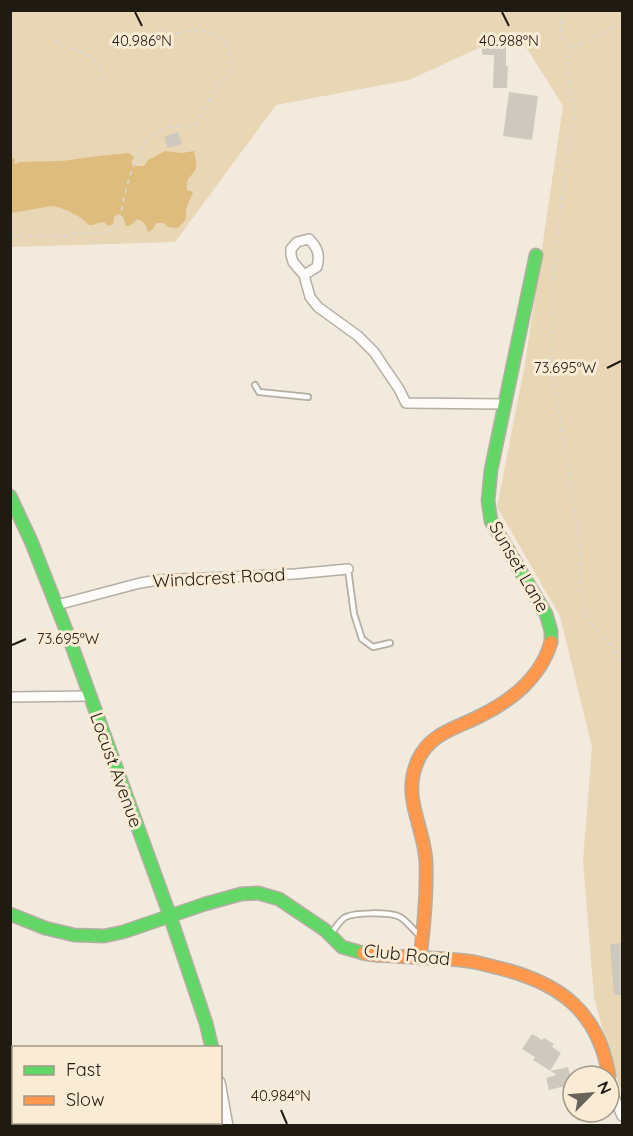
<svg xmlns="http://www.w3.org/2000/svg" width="633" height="1136" viewBox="0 0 633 1136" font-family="Quicksand,sans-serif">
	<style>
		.green { fill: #e9d6b5 }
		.water { fill: #ddbc7d }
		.building { fill: #cec8be }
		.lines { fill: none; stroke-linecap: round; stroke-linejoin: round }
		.lane-casing { stroke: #b4aea3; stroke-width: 8 }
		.street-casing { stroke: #b4aea3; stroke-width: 12 }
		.fast-casing { stroke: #b4aea3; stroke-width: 15 }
		.slow-casing { stroke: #b4aea3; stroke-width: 15 }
		.path { stroke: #dddbd7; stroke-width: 1.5; stroke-dasharray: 4.5 4.5; stroke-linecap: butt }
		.lane { stroke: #fdfcfa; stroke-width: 4.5 }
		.street { stroke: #fdfcfa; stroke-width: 9 }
		.fast { stroke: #63d668; stroke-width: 12 }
		.slow { stroke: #ff974d; stroke-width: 12 }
		.ticks { fill: none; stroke: #1f1a12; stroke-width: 2 }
		.labels { text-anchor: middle; stroke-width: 6; stroke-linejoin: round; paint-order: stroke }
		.street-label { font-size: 18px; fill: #1f1a12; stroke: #faecd4 }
		.ticks-label { font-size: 15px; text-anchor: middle; fill: #1f1a12; stroke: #faecd4; stroke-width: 6; stroke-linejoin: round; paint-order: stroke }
	</style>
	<rect width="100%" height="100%" fill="#f2eadc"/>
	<!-- green -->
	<path class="green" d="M10 11H622V1093L613 1068 594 997 583 861 592 747 560 616 497 507 525 364 563 106 516 31 409 80 276 105 175 242 11 247Z"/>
	<!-- water -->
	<path class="water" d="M165 151 182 153 194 151C195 156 197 162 196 167 193 178 186 174 187 190L193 192 186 209V219L178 228 168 227 164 223H156L153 229 148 232C146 226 145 221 137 219 134 223 131 226 126 226L123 217 118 214 114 217 113 224 108 226 104 222C99 222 93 226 89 225 88 224 82 219 81 218 73 213 62 207 52 206L11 213V158L15 159 14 163 15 164 20 162 62 161 98 156 129 153 134 157 131 163 136 166H144L148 160Z"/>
	<!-- building -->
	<g class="building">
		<path d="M482 47H506V66H508L507 88H493L494 55H482Z"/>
		<path d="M509 92 538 96 532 140 503 136Z"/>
		<path d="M178 132 182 144 168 148 164 137Z"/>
		<path d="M622 943V995H614L610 944Z"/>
		<path d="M532 1034 542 1040 544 1038 554 1044 552 1047 561 1053 550 1071 568 1067 572 1083 564 1088 561 1087 549 1090 546 1078 557 1075 533 1060 535 1057 522 1049Z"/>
	</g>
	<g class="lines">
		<!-- lane casing -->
		<g class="lane-casing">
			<g id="lane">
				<path d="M255 385 259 392 308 397"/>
				<path d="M348 569 354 614 362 639 373 647 390 643"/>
				<path d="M332 933C335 928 339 922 344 918 353 912 390 912 400 917 407 921 414 931 421 937"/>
				<path d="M200 1126 207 1122"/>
			</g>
		</g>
		<!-- street casing -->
		<g class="street-casing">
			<g id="street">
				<path d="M304 275 317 267C320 255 318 248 309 239L297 242 291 249V255L293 262 304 275 310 297 318 307 358 336 374 352 399 389 406 403 504 404"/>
				<path d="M57 605 140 583 158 580 295 574 348 569"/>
				<path d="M10 697 90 696"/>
				<path d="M609 1077 615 1099 622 1116"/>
				<path d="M220 1082 228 1126"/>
				<path d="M10 1091 14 1092"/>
				<path d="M10 1117 14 1118"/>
			</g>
		</g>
		<!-- fast casing -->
		<g class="fast-casing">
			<g id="fast">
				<path d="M536 255 491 470 488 501 491 521 546 614 551 631V642"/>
				<path d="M10 496 31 541 68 635 170 916 206 1023 212 1048"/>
				<path d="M10 914 45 928 74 935 104 936 123 932 205 904 241 894 258 893 279 899 325 930 342 947 363 953"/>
			</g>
		</g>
		<!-- slow casing -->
		<g class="slow-casing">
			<g id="slow">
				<path d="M363 953C373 956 384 955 395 956 419 958 444 958 468 961 478 962 489 966 499 968 560 983 598 1011 609 1076"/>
				<path d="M420 958C424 926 427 895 426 862 424 825 401 797 418 760 430 733 457 728 480 716 511 701 541 677 551 642"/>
			</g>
		</g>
		<!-- path -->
		<g class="path">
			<path d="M563 10C561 25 557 39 571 47"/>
			<path d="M622 23 572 48 565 60 575 114 564 179 552 287 551 363 580 545 581 593 586 616 597 632 610 644 622 664"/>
			<path d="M54 39C59 46 63 46 70 48 93 55 101 62 102 86"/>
			<path d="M10 235 61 237 77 233 111 232C120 224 121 214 123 202 128 180 138 139 161 130 172 125 183 127 194 125 208 108 213 87 230 72L229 50 225 42 218 35 198 30 177 33 157 30"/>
			<path d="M612 1048 622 1044"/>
		</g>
		<!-- lane -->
		<use href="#lane" class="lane"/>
		<!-- street -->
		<use href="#street" class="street"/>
		<!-- fast -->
		<use href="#fast" class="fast"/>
		<!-- slow -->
		<use href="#slow" class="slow"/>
	</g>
	<!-- ticks -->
	<path class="ticks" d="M135 12 142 26M502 12 509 26M607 368 621 361M12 645 26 639M281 1110 287 1124"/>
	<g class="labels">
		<!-- street labels -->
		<g class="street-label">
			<text transform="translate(519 567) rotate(60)" y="6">Sunset Lane</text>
			<text transform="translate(219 578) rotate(-3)" y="6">Windcrest Road</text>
			<text transform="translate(116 770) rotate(70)" y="6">Locust Avenue</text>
			<text transform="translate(407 955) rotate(6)" y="6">Club Road</text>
		</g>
	</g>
	<g class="ticks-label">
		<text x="142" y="46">40.986°N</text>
		<text x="509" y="46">40.988°N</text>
		<text x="565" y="373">73.695°W</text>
		<text x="68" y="644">73.695°W</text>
		<text x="281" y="1101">40.984°N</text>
	</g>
	<!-- border -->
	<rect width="633" height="1136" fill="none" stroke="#1f1a12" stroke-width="24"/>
	<!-- legend -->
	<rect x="12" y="1046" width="210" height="78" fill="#faecd4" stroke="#a29886" stroke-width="1.5"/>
	<rect x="24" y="1066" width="30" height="9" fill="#63d668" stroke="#a29886" stroke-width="1.5"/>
	<text x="66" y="1076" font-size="18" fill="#1f1a12">Fast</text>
	<rect x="24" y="1096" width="30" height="9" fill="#ff974d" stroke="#a29886" stroke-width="1.5"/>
	<text x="66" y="1106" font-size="18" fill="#1f1a12">Slow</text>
	<!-- north arrow -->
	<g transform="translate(591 1094) rotate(65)"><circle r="28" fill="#faecd4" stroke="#a29886" stroke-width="1.5"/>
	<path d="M0-4.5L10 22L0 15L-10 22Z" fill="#696359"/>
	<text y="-9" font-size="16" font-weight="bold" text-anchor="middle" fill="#1f1a12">N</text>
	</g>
</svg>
